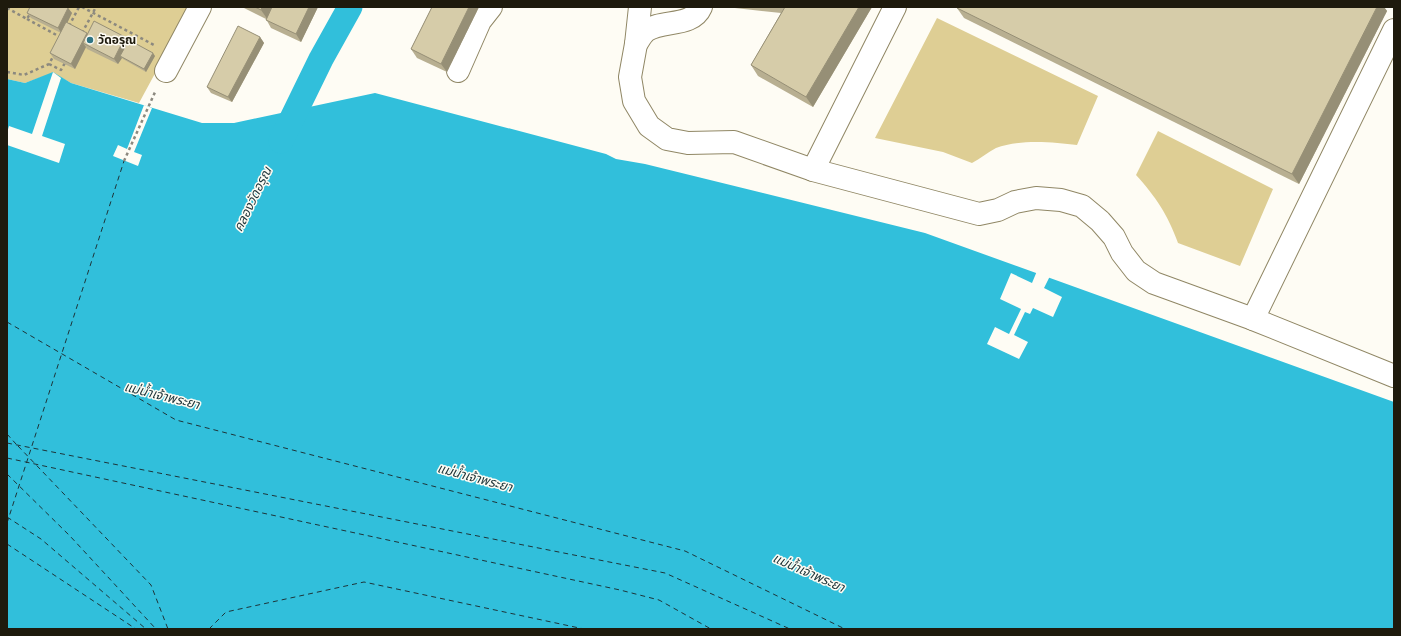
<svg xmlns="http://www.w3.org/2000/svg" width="1401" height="636" viewBox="0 0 1401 636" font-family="'Alegreya Sans','Noto Sans Thai',sans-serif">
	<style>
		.green { fill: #dece94 }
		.water { fill: #31bfdb }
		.pier { fill: #fefcf4 }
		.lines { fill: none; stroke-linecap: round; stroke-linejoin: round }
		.canal { stroke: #31bfdb; stroke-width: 25 }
		.ferry { stroke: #1d3439; stroke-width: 1; stroke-dasharray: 5 4; stroke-linecap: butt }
		.minor-casing { stroke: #908765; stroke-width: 24 }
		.path { stroke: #8c897f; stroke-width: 2.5; stroke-dasharray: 3 3; stroke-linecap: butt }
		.minor { stroke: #fff; stroke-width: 22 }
		.wall { fill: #b8af91 }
		.shaded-wall { fill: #968f76 }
		.building { fill: #d6cca9; stroke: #968f76 }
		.poi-dot { fill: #307584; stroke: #fefcf4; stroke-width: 1.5 }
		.labels { text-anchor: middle; stroke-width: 3; stroke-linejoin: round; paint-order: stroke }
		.poi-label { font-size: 12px; font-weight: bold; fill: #1e1a0d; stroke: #fefcf4; text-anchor: start }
		.water-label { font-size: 13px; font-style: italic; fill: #1d3439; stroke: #fefcf4 }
	</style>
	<rect width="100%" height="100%" fill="#fefcf4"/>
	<!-- green -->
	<g class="green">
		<path d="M7 7H191L139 103 71 83 53 73 25 83 7 79Z"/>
		<path d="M937 18 1098 96 1077 145C1053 142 1019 139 996 148 988 152 980 159 972 163L943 152 875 138Z"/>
		<path d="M1158 131 1273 189 1240 266 1178 243C1168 215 1156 197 1136 175Z"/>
	</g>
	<!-- water -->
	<path class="water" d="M53 72 71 83 202 123H234L375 93 606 154 616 159 645 164 925 233 1394 402V629H7V79L25 83Z"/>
	<!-- pier -->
	<g class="pier">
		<path d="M53 72 61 78 42 136 65 144 59 163 7 145V133L9 126 32 134Z"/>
		<path d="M144 105 152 108 134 152 142 155 138 166 113 156 118 145 127 149Z"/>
		<path d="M1037 271 1050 276 1044 288 1062 297 1053 317 1033 308 1030 314 1025 312 1014 335 1028 342 1019 359 987 344 995 327 1009 334 1021 309 1000 299 1011 273 1032 283Z"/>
	</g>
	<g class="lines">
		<!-- canal -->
		<path class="canal" d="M281 141 321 59 350 7"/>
		<!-- ferry -->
		<g class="ferry">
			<path d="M7 322 176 420 685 551 845 629"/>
			<path d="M7 434 16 444"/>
			<path d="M7 443 665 573 790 629"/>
			<path d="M18 446 151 585 168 629"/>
			<path d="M7 458 620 590 659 600 711 629"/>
			<path d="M7 474 70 536 156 629"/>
			<path d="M7 517 41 539 146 629"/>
			<path d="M7 523 124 161"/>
			<path d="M7 544 136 629"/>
			<path d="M209 629 226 612 364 582 584 629"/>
		</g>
		<!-- minor casing -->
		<g class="minor-casing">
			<g id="minor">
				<path d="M640 7 636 44 630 77 634 101 649 126 667 139 688 143 734 142 813 170"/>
				<path d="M895 7 813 170 979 214 998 210 1015 202 1036 198 1061 200 1082 206 1100 221 1114 237 1122 253 1136 271 1154 283 1253 319 1394 376"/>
				<path d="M636 44C639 40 642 34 646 31 661 19 692 28 701 7"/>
				<path d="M166 71 200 7"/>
				<path d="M458 71 480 21 491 7"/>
				<path d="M1253 319 1394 30"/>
			</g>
		</g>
		<!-- path -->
		<g class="path">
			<path d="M82 7 154 45"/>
			<path d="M7 8 27 19 34 7"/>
			<path d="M27 19 62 38"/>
			<path d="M69 26 79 7"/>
			<path d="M82 33 96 7"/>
			<path d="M49 64 61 70 66 61"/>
			<path d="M7 72 24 75 49 64 54 55"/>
			<path d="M124 161 156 90"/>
		</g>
		<!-- minor -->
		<use href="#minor" class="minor"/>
	</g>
	<!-- wall -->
	<g class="wall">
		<path d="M242 7H318L301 42 271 28 266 19Z"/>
		<path d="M432 7H479L447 72 417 58 411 49Z"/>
		<path d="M726 7H872L813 107 758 76 751 65 781 13Z"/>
		<path d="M957 7H1384L1387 11 1299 184 964 18 957 8Z"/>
		<path d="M68 8 72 13 67 23 88 34 128 41 155 56 146 72 123 59 122 58 118 64 87 49 86 47 75 69 54 59 50 53 61 33 31 18 27 13Z"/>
		<path d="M260 37 264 43 232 102 211 93 207 87Z"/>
	</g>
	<!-- shaded-wall -->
	<g class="shaded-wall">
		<path d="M262 7H275L268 20 261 10Z"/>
		<path d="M309 7H318L301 42 296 34Z"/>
		<path d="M469 7H479L447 72 441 64Z"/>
		<path d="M859 7H872L813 107 806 97Z"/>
		<path d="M1377 7H1384L1387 11 1299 184 1292 174Z"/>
		<path d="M68 8 72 13 62 34 58 28Z"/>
		<path d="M87 33 91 39 83 43 86 47 75 69 71 64Z"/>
		<path d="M125 37 129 42 120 56 122 58 118 64 114 59Z"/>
		<path d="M260 37 264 43 232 102 228 97Z"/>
		<path d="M153 53 155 56 146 72 144 69Z"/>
	</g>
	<!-- building -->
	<g class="building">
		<path d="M30 7H67L68 8 58 28 27 13Z"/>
		<path d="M255 7H262L261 10Z"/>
		<path d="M272 7H309L296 34 266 20Z"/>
		<path d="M432 7H469L441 64 411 49Z"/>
		<path d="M785 7H859L806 97 751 65Z"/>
		<path d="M957 7H1377L1292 174 957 8Z"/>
		<path d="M94 21 125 37 114 59 83 43Z"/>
		<path d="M66 22 87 33 71 64 50 53Z"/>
		<path d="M238 26 260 37 228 97 207 87Z"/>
		<path d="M129 40 153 53 144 69 120 56Z"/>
	</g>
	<!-- markers -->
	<circle class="poi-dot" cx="90" cy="40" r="4"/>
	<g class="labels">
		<!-- poi labels -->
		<g class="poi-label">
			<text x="98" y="44">วัดอรุณ</text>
		</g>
		<!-- water labels -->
		<g class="water-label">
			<text transform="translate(252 199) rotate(-64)" y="5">คลองวัดอรุณ</text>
			<text transform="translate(162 395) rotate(14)" y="5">แม่น้ำเจ้าพระยา</text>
			<text transform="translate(475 477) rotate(15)" y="5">แม่น้ำเจ้าพระยา</text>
			<text transform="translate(809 572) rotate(24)" y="5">แม่น้ำเจ้าพระยา</text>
		</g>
	</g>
	<!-- border -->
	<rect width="1401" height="636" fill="none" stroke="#1e1a0d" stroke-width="16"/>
</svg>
